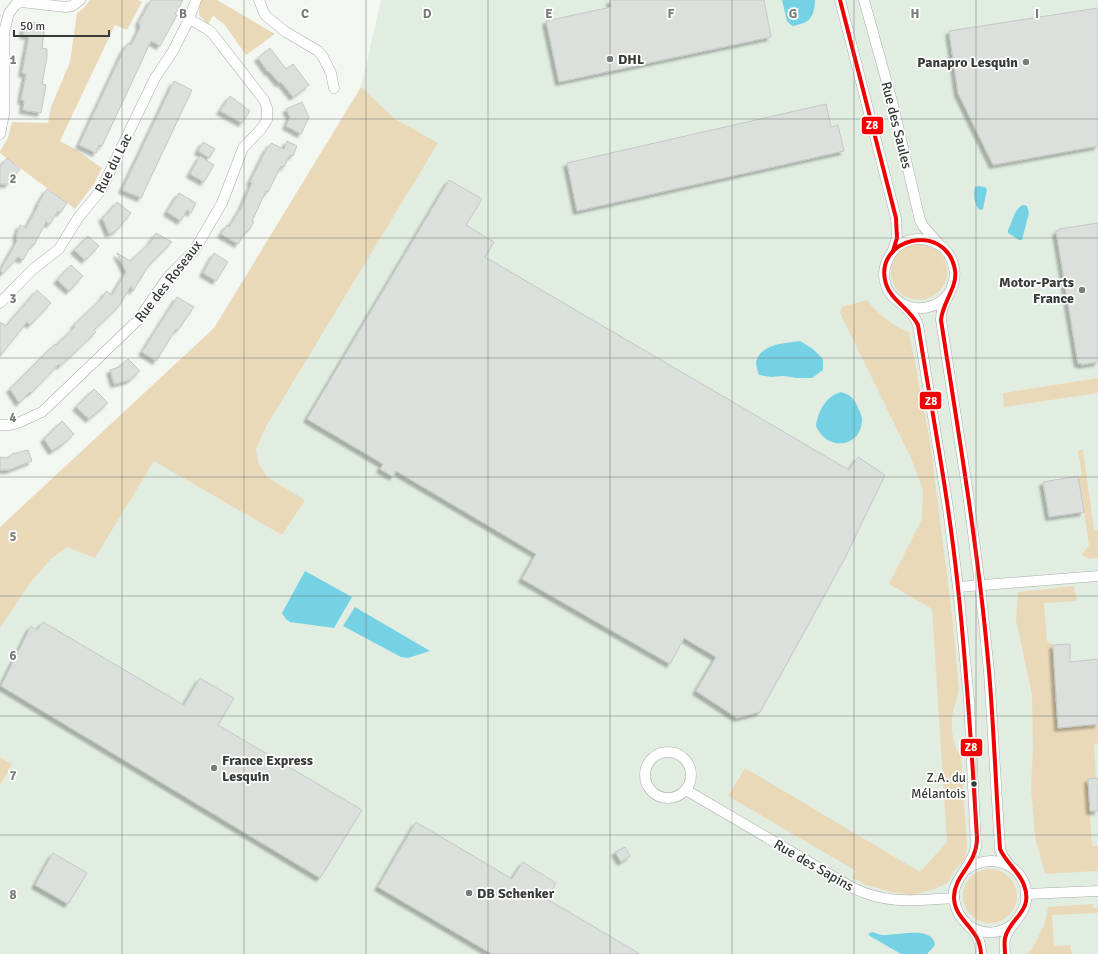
<svg xmlns="http://www.w3.org/2000/svg" width="1098" height="954" viewBox="0 0 1098 954" font-family="Signika,sans-serif">
	<style>
		.built { fill: #e2ede2 }
		.green { fill: #ead9b8 }
		.water { fill: #75d2e5 }
		.building { fill: #dbe0dd; stroke: #c4c8c5; filter: url(#shadow) }
		.lines { fill: none; stroke-linecap: round; stroke-linejoin: round }
		.minor-casing { stroke: #aaaeaa; stroke-width: 11 }
		.minor { stroke: #fdfefd; stroke-width: 10 }
		.bus-1-casing { stroke: #fff; stroke-width: 7 }
		.bus-1 { stroke: #f00000; stroke-width: 4 }
		.grid { fill: none; stroke: #787d78; stroke-width: 1; stroke-opacity: 0.55 }
		.poi-dot { fill: #787d78; stroke: #fff; stroke-width: 1.5 }
		.bus-dot { fill: #373b37; stroke: #fff; stroke-width: 1.5 }
		.labels { text-anchor: middle; stroke-width: 3.5; stroke-linejoin: round; paint-order: stroke }
		.bus-label { font-size: 13px; fill: #373b37; stroke: #fff; text-anchor: end }
		.poi-label { font-size: 14px; font-weight: bold; fill: #373b37; stroke: #fff; text-anchor: start }
		.street-label { font-size: 14px; fill: #373b37; stroke: #fff }
		.grid-label { font-size: 13px; text-anchor: middle; font-weight: bold; fill: #787d78; stroke: #fff; stroke-width: 3.5; stroke-linejoin: round; paint-order: stroke }
		.line-badge { stroke: #fff; stroke-width: 1.5 }
		.badge-label { font-size: 11px; text-anchor: middle; font-weight: bold; fill: #fff }
	</style>
	<defs>
		<filter id="shadow"><feDropShadow dx="-3.5" dy="3.5" stdDeviation="1" flood-color="#0004"/></filter>
	</defs>
	<rect width="100%" height="100%" fill="#f2f7f2"/>
	<!-- built -->
	<path class="built" d="M381 0H1098V954H0V583L154 437 361 87Z"/>
	<!-- green -->
	<g class="green">
		<path d="M90 0H138L142 2 127 30 115 25 60 141 75 149 102 168 94 184 75 209 0 153V151L8 138 12 122 48 123 51 107 70 62 77 13 84 8Z"/>
		<path d="M202 0H217L275 34 246 55 224 24 213 16 208 24 199 15 200 1Z"/>
		<path d="M361 87 395 119 438 143 267 425 256 449 258 462 267 477 305 500 282 535 154 461 95 558 67 547 51 559 29 584 0 628V527L214 328Z"/>
		<circle cx="919" cy="272" r="28"/>
		<path d="M867 300C875 311 896 329 909 332L930 441 953 623 959 690 952 716V732L955 746 961 757 967 847 965 859 954 871 947 883 935 889 912 895 891 892 866 885 852 877 856 871 728 796 745 768 920 872 947 842 932 609 889 584 922 519 923 490 911 458 840 313 842 307Z"/>
		<path d="M1098 378V393L1004 407 1003 393Z"/>
		<path d="M1078 450H1083L1094 530H1098V558L1089 559 1082 555 1089 545 1078 476 1082 475Z"/>
		<path d="M1074 586 1077 601 1044 603 1047 641 1053 645 1058 728 1098 725V743L1094 744 1096 779 1088 780 1092 846H1098V871L1045 874 1035 837 1031 788 1033 747 1032 695 1016 620 1018 592Z"/>
		<path d="M0 757 12 764 0 785Z"/>
		<circle cx="990" cy="896" r="27"/>
		<path d="M1093 904V908H1098V913L1052 915 1054 946 1070 945 1072 954H1026L1032 949 1045 923 1048 907Z"/>
	</g>
	<!-- water -->
	<g class="water">
		<path d="M782 0H815C814 18 810 23 792 26L787 21Z"/>
		<path d="M979 186 985 187 987 190 983 209 980 210C974 206 973 194 975 187Z"/>
		<path d="M1024 205 1027 206 1029 213 1022 240H1019L1008 233V230C1013 222 1014 207 1024 205Z"/>
		<path d="M800 341 813 349 823 359V370L812 378H797L784 376 771 377 759 375C758 372 756 366 756 362 760 344 785 343 800 341Z"/>
		<path d="M841 392C851 395 855 399 858 408 860 411 862 416 862 420 861 448 827 452 816 426 818 411 826 396 841 392Z"/>
		<path d="M305 571 352 597 334 628 290 622 286 619 282 613Z"/>
		<path d="M355 607 430 651 408 658 401 657 343 626Z"/>
		<path d="M872 932C876 933 880 935 884 935 896 936 933 925 935 945L927 954H901L870 936 868 934Z"/>
	</g>
	<!-- building -->
	<g class="building">
		<path d="M151 0H183L175 14 177 15 160 46 151 41 102 146 99 145 96 153 79 145 124 49V50L128 43 131 45 140 28 139 22Z"/>
		<path d="M610 0H764L771 37 559 82 546 21 611 7Z"/>
		<path d="M1098 8V146L993 165 958 93 949 31Z"/>
		<path d="M25 21 45 24 42 48 47 49V57L42 84 46 85 41 113 23 110 24 101 21 100 26 74 22 73 29 36 23 35Z"/>
		<path d="M270 48 286 69 293 64 309 85 293 97 281 82 279 83 269 71 268 72 258 58Z"/>
		<path d="M174 81 192 90 141 198 122 190Z"/>
		<path d="M230 96 250 111 242 123 220 111Z"/>
		<path d="M302 102 309 117 301 134 286 126 290 117 286 109Z"/>
		<path d="M826 104 831 127 838 125 844 151 577 211 567 163Z"/>
		<path d="M287 141 297 146 293 156 290 155 284 167 281 166 268 192 266 191 252 221 254 222 248 231 245 232 238 244 221 234 227 225 229 227 241 208 252 183 250 182 267 148H268L271 143 284 149Z"/>
		<path d="M203 142 215 149 209 158 198 151Z"/>
		<path d="M200 156 214 165 204 182 190 174Z"/>
		<path d="M7 158 20 169 8 184H0V167Z"/>
		<path d="M449 180 482 199 466 225 494 242 485 257 849 470 858 457 885 475 845 558 760 712 737 718 696 691 716 657 684 638 670 664 522 579 536 554 396 471 393 477 380 469 383 464 307 419Z"/>
		<path d="M47 189 67 203 60 213 58 211 50 224 46 222 34 245 32 244 23 260 18 257 3 273 0 271 17 241V233L20 225 26 228 38 206V204Z"/>
		<path d="M179 193 196 203 191 213 187 210 181 221 167 212Z"/>
		<path d="M117 202 131 213 117 230 109 234 102 217 105 216Z"/>
		<path d="M1098 223V362L1081 365V363L1078 364 1056 231H1059V229Z"/>
		<path d="M156 233 172 242 149 265 133 291 131 286 119 306 94 330 96 332 60 366 59 364 31 393 30 392 19 403 10 389 55 344 56 345 75 327 74 325 102 298 106 291 112 295 126 272 117 253 130 261 149 244Z"/>
		<path d="M88 236 99 246 85 260 74 250Z"/>
		<path d="M214 253 228 262 216 281 203 273Z"/>
		<path d="M71 265 83 276 69 291 57 280Z"/>
		<path d="M37 290 51 303 30 325 27 322 0 356V322L6 326Z"/>
		<path d="M177 297 194 307 178 330 176 329 156 361 142 352Z"/>
		<path d="M128 359 140 371 130 380 114 384 110 370 119 367Z"/>
		<path d="M94 389 108 403 89 419 76 407Z"/>
		<path d="M62 421 74 434 64 443 52 451 44 439Z"/>
		<path d="M28 450 32 461 9 470H0V457L7 458 12 454Z"/>
		<path d="M1078 476 1084 512 1049 517 1043 482Z"/>
		<path d="M43 622 184 705 200 678 215 687 234 698 218 725 362 810 320 878 1 686 31 626 37 630Z"/>
		<path d="M1070 644V662L1098 659V724L1058 728 1053 645Z"/>
		<path d="M1098 778V811H1090L1088 779Z"/>
		<path d="M416 822 512 879 523 862 556 883 547 899 640 954H492L378 887Z"/>
		<path d="M625 847 630 856 621 862 615 852Z"/>
		<path d="M53 853 87 873 68 904 35 885Z"/>
	</g>
	<g class="lines">
		<!-- minor casing -->
		<g class="minor-casing">
			<g id="minor">
				<path d="M259 0 264 13 267 17 286 32 318 51 323 57 331 73 334 88"/>
				<path d="M840 0 896 218 897 238 893 250"/>
				<path d="M864 0 892 101 920 220 923 226 938 243"/>
				<path d="M0 134 4 114V32L9 13 16 4 21 2 66 7 72 6 80 0"/>
				<path d="M950 292C924 328 869 298 888 259 902 228 949 235 954 268 957 281 950 291 945 302 942 308 941 314 941 320L968 494 980 586 989 671 1000 849 1003 857 1010 866"/>
				<path d="M0 303 32 270 59 249 78 218 101 190 155 78 173 51 189 19 196 0"/>
				<path d="M905 306 915 318 918 325 948 508 958 587 969 701 976 847C972 866 957 875 954 891 953 902 957 914 965 922 968 926 973 929 975 933 980 940 981 947 981 954"/>
				<path d="M0 425H10L18 423 42 412 138 320 168 277 194 251 222 203 243 148 261 129 267 120V108L264 100 212 33 207 29 189 19"/>
				<path d="M958 587 1098 576"/>
				<circle cx="668" cy="775" r="23"/>
				<path d="M686 790 853 888C888 905 916 900 954 898"/>
				<path d="M967 869C993 850 1030 867 1026 901 1024 917 1009 924 1005 939 1004 944 1005 949 1005 954"/>
				<path d="M1026 894 1098 891"/>
				<path d="M971 927C984 935 1000 934 1012 925"/>
			</g>
		</g>
		<!-- minor -->
		<use href="#minor" class="minor"/>
		<!-- bus-1 casing -->
		<g class="bus-1-casing">
			<g id="bus-1">
				<path d="M840 0 896 218 897 238 893 251"/>
				<path d="M981 954C980 927 954 921 954 897 954 875 977 865 977 838 972 754 967 671 958 588 949 500 932 412 918 325 910 309 891 300 886 284 872 238 946 220 955 270 958 287 942 303 941 320 959 437 979 553 989 671 994 730 996 790 1000 849 1006 863 1019 871 1024 885 1034 912 1010 917 1005 938 1004 943 1005 949 1005 954"/>
			</g>
		</g>
		<!-- bus-1 -->
		<use href="#bus-1" class="bus-1"/>
	</g>
	<!-- grid -->
	<path class="grid" d="M122 0V954M244 0V954M366 0V954M488 0V954M610 0V954M732 0V954M854 0V954M976 0V954M0 119H1098M0 238H1098M0 358H1098M0 477H1098M0 596H1098M0 716H1098M0 835H1098"/>
	<!-- markers -->
	<g class="poi-dot">
		<circle cx="610" cy="59" r="4"/>
		<circle cx="1026" cy="62" r="4"/>
		<circle cx="1082" cy="290" r="4"/>
		<circle cx="214" cy="768" r="4"/>
		<circle cx="469" cy="893" r="4"/>
	</g>
	<circle class="bus-dot" cx="974" cy="784" r="3.5"/>
	<g class="labels">
		<!-- bus labels -->
		<g class="bus-label">
			<text x="966" y="782">Z.A. du<tspan x="966" dy="16">Mélantois</tspan></text>
		</g>
		<!-- poi labels -->
		<g class="poi-label">
			<text x="618" y="64">DHL</text>
			<text x="1018" y="67" text-anchor="end">Panapro Lesquin</text>
			<text x="1074" y="287" text-anchor="end">Motor-Parts<tspan x="1074" dy="16">France</tspan></text>
			<text x="222" y="765">France Express<tspan x="222" dy="16">Lesquin</tspan></text>
			<text x="477" y="898">DB Schenker</text>
		</g>
		<!-- street labels -->
		<g class="street-label">
			<text transform="translate(897 125) rotate(76)" y="5">Rue des Saules</text>
			<text transform="translate(113 163) rotate(-63)" y="5">Rue du Lac</text>
			<text transform="translate(168 281) rotate(-52)" y="5">Rue des Roseaux</text>
			<text transform="translate(814 865) rotate(30)" y="5">Rue des Sapins</text>
		</g>
	</g>
	<g class="grid-label">
		<text x="183" y="18">B</text>
		<text x="305" y="18">C</text>
		<text x="427" y="18">D</text>
		<text x="549" y="18">E</text>
		<text x="671" y="18">F</text>
		<text x="793" y="18">G</text>
		<text x="915" y="18">H</text>
		<text x="1037" y="18">I</text>
		<text x="13" y="64">1</text>
		<text x="13" y="183">2</text>
		<text x="13" y="303">3</text>
		<text x="13" y="422">4</text>
		<text x="13" y="541">5</text>
		<text x="13" y="660">6</text>
		<text x="13" y="780">7</text>
		<text x="13" y="899">8</text>
	</g>
	<g class="line-badge">
		<rect x="861" y="116" width="23" height="19" rx="4" fill="#f00000"/>
		<rect x="919" y="391" width="23" height="19" rx="4" fill="#f00000"/>
		<rect x="960" y="738" width="23" height="19" rx="4" fill="#f00000"/>
	</g>
	<g class="badge-label">
		<text x="872" y="129">Z8</text>
		<text x="931" y="405">Z8</text>
		<text x="971" y="751">Z8</text>
	</g>
	<!-- scale -->
	<path d="M14 30v6h95v-6" fill="none" stroke="#373b37" stroke-width="2"/>
	<text x="20" y="30" font-size="12" fill="#373b37" stroke="#ffffff" stroke-width="3" paint-order="stroke">50 m</text>
</svg>
